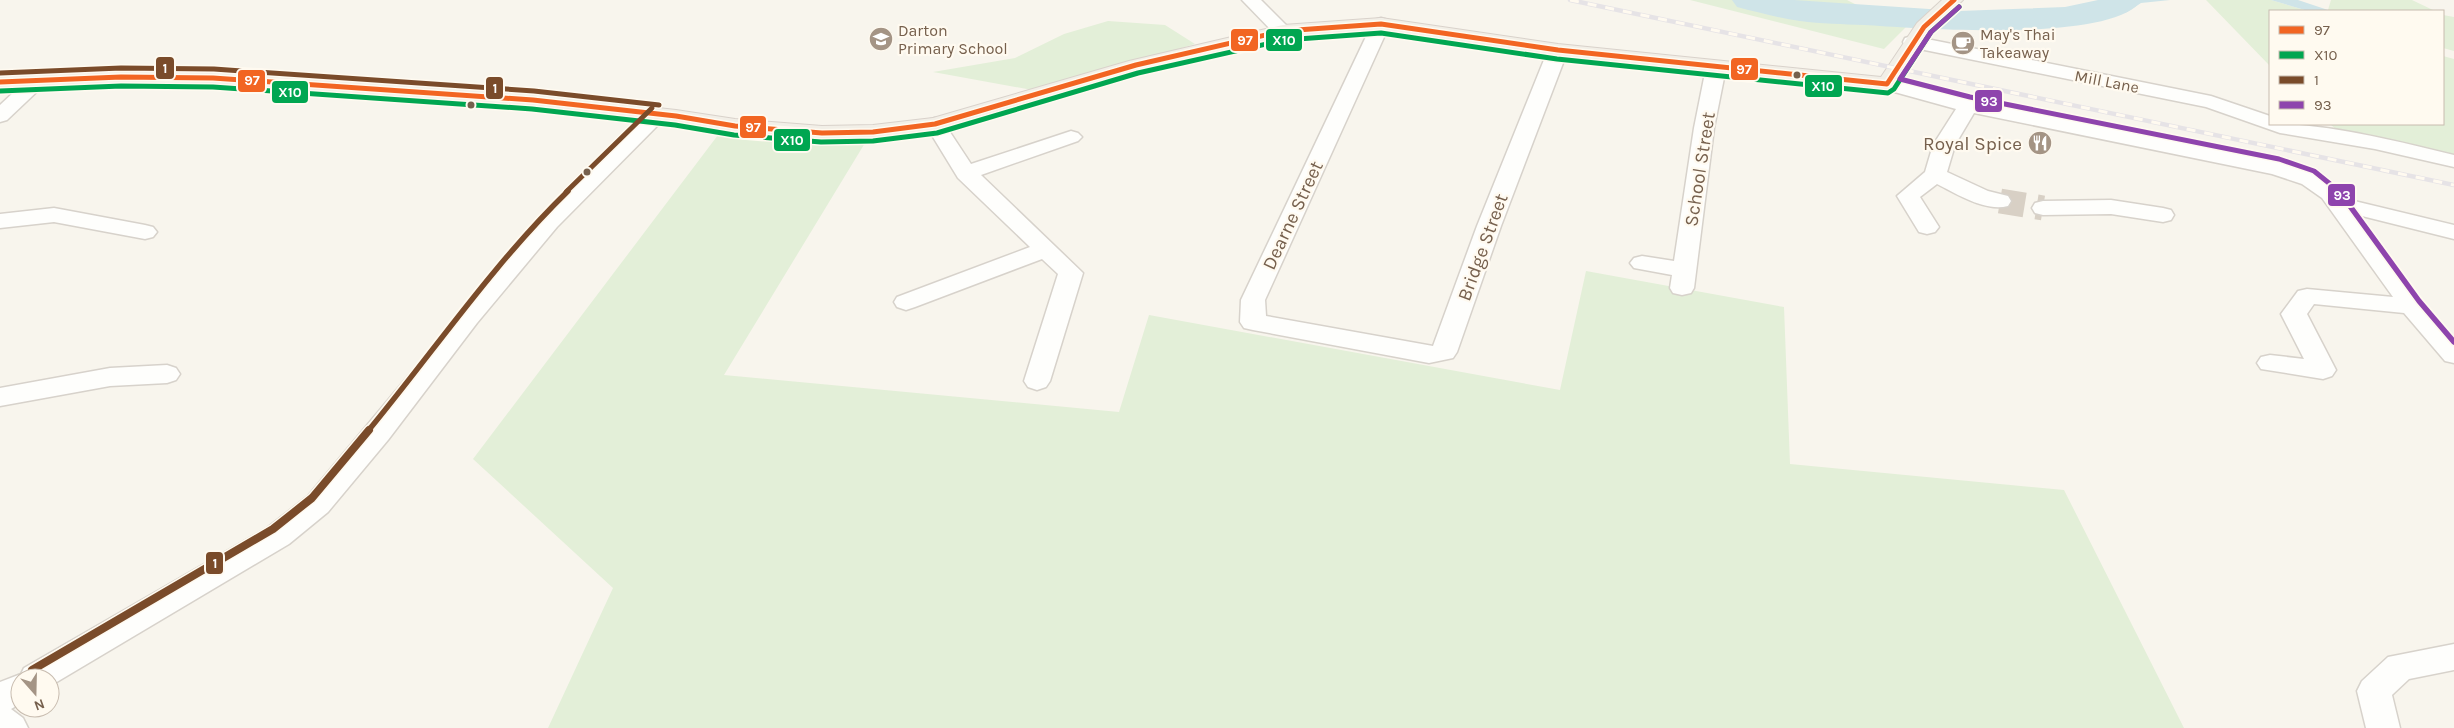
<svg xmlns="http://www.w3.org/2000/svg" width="2454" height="728" viewBox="0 0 2454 728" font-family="Karla,sans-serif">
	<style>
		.green { fill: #e3efd8 }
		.water { fill: #cfe4e8 }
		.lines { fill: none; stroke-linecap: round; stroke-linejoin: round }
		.river { fill: #cfe4e8; fill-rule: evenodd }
		.minor-tunnel { stroke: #d8d0c5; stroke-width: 25; stroke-dasharray: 25 12; stroke-linecap: butt }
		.minor-casing { stroke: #d7d2cb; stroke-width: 3 }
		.major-casing { stroke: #d9d2cb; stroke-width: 2 }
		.minor { fill: #fefefc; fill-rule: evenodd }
		.major { fill: #f2efe7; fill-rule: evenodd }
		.rail-casing { stroke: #e6e3e6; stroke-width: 4.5 }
		.rail { stroke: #fffaf0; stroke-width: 3; stroke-dasharray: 9; stroke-linecap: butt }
		.bus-1-casing { stroke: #fffaf0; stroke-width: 8 }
		.bus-2-casing { stroke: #fffaf0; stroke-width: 8 }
		.bus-3-far2-casing { stroke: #fffaf0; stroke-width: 8 }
		.bus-3-far1-casing { stroke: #fffaf0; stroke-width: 9 }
		.bus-3-casing { stroke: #fffaf0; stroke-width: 11 }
		.bus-4-far1-casing { stroke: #fffaf0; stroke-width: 8 }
		.bus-4-casing { stroke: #fffaf0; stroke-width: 9 }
		.bus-1 { stroke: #f26522; stroke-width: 5 }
		.bus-2 { stroke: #00a651; stroke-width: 5 }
		.bus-3-far2 { stroke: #7a4b2a; stroke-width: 5 }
		.bus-3-far1 { stroke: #7a4b2a; stroke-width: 5.5 }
		.bus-3 { stroke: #7a4b2a; stroke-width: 8 }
		.bus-4-far1 { stroke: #8e44ad; stroke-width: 5 }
		.bus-4 { stroke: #8e44ad; stroke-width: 5.5 }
		.bus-dot { fill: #76604d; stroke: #fffaf0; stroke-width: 2 }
		.labels { text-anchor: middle; stroke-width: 4.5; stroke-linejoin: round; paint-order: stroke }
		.far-poi-label { font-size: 16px; fill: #76604d; stroke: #fffaf0; text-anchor: start }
		.far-street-label { font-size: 16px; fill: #76604d; stroke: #fffaf0 }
		.poi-label { font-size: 19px; fill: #76604d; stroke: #fffaf0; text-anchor: end }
		.street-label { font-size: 19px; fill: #76604d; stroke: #fffaf0 }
		.line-badge { stroke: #fffaf0; stroke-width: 2 }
		.badge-label { font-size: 14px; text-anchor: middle; font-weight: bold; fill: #fff }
	</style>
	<rect width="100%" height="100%" fill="#f8f5ed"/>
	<!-- green -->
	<g class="green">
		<path d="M1690 0H1847L1857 5 1920 13 1884 49Z"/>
		<path d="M2206 0H2271L2308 11H2270V66Z"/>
		<path d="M2331 0H2412L2435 11H2331L2328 10Z"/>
		<path d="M2443 15 2454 17V51L2443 48Z"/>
		<path d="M1108 21 1165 25 1195 44 1038 91 933 72 1015 58 1064 34Z"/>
		<path d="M2443 56 2454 59V154L2338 131 2330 124H2443Z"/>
		<path d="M718 135 865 143 724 375 1119 412 1149 315 1560 390 1586 271 1784 307 1790 464 2064 490 2184 728H548L613 588 473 459Z"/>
	</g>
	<!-- water -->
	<g class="water">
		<path d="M2110 0H2170L2141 3 2127 12 2115 16 2073 23 1963 25 1947 27 1962 14C1996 18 2081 17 2110 0Z"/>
		<path d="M2271 0H2298L2331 11H2308Z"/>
	</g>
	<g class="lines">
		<!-- river -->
		<path class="river" d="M1732 0H1794L1959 11 2065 7 2098 0H2142C2112 44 1916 28 1864 25 1843 24 1821 24 1800 21 1779 18 1757 12 1737 7Z"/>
		<!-- minor-tunnel -->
		<path class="minor-tunnel" d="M2000 201 2043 208"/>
		<!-- minor casing -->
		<g class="minor-casing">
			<g id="minor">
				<path d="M1242 0H1261L1292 31 1290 35H1276Z"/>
				<path d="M1381 18 1388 20 1390 24 1265 300 1266 316 1433 346 1477 226 1548 50 1551 46H1565L1568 50 1501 226 1457 352 1453 358 1429 363 1253 330 1244 328 1240 322 1241 300 1372 24 1374 20Z"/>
				<path d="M1912 36 2211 96 2270 116V124C2332 124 2394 141 2454 155V167L2375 149 2280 133 2206 107 1905 46 1903 42 1905 38Z"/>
				<path d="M1716 62 1723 64 1726 68 1714 128 1694 288 1691 293 1682 295 1673 293 1670 288 1672 275 1634 268 1630 263 1634 258 1642 256 1674 261 1694 128 1706 68 1709 64Z"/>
				<path d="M38 74 45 76 48 80 45 84 7 120 0 122V105L31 76Z"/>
				<path d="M1887 78 1970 100 2285 163C2309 171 2330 178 2346 199L2454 225V239L2358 215 2421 301 2454 339V363L2445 361 2404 313 2314 304 2307 314 2336 370 2332 376 2323 379 2261 369 2257 363 2261 357 2270 355 2304 359 2281 314 2298 291 2307 289 2393 297 2322 198 2302 184 2272 174 1974 113 1955 145 1947 172 1988 191 2008 196 2011 201 2008 206C1985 212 1957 194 1937 184L1920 197 1939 227 1935 232 1927 234 1919 232 1897 196 1925 172 1933 145 1956 109 1880 88 1877 84 1880 80Z"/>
				<path d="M658 108 665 110 668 114 665 118 557 227 477 323 388 440 328 512 289 544 50 686V678H20V704L11 709 23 718 28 728H0V682L21 674 24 668 267 528 308 496 541 217 651 110Z"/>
				<path d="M935 118 942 120 971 164 1071 131 1078 133 1082 137 1078 141 981 175 1083 273 1050 381 1046 387 1037 390 1028 387 1024 381 1058 274 1042 259 915 307 906 310 897 307 894 302 897 297 1030 247 958 178 925 124 928 120Z"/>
				<path d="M2111 200 2163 208 2171 210 2174 215 2171 220 2163 222 2111 214 2043 215 2035 213 2032 208 2035 203 2043 201Z"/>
				<path d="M54 208 145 225 153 227 157 232 153 237 145 239 54 222 0 228V214Z"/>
				<path d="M167 365 176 368 180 374 176 380 167 383 110 386 0 406V388L110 368Z"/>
				<path d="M2454 644V670L2409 679 2392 695 2400 728H2366L2357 691 2362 681 2388 657Z"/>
			</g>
		</g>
		<!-- major casing -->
		<g class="major-casing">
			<path id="major" d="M1942 0H1963L1931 31 1894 88 1887 90 1558 56 1381 30 1283 37 1141 70 935 131 873 139 822 140 735 133 676 122 533 106 213 84 121 83 0 88V76L121 71 213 72 533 94 676 110 735 119 822 126 873 125 933 118 1129 61 1283 25 1381 18 1558 44 1881 77 1917 23Z"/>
		</g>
		<!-- minor -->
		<use href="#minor" class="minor"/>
		<!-- major -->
		<use href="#major" class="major"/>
		<!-- rail casing -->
		<g class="rail-casing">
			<path id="rail" d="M1570 0 2454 185"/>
		</g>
		<!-- rail -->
		<use href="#rail" class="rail"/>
		<!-- bus-1 casing -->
		<g class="bus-1-casing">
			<path id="bus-1" d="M0 82 121 77 213 78 533 100 676 116 735 126 822 133 873 132 935 124 1136 65 1283 31 1381 24 1558 50 1887 84 1924 27 1954 0"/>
		</g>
		<!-- bus-2 casing -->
		<g class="bus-2-casing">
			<path id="bus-2" d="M0 91 121 86 213 87 532 109 675 125 734 135 821 142 873 141 937 133 1138 73 1284 40 1381 33 1557 59 1888 93 1894 89 1931 32 1959 7"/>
		</g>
		<!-- bus-3-far2 casing -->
		<g class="bus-3-far2-casing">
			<g id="bus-3-far2">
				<path d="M0 73 121 68 214 69 534 91 659 105"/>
				<path d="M566 192 652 108"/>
			</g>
		</g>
		<!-- bus-3-far1 casing -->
		<g class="bus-3-far1-casing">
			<path id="bus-3-far1" d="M368 431C434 351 493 264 568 191"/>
		</g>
		<!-- bus-3 casing -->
		<g class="bus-3-casing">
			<path id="bus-3" d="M32 670 273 529 312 498 369 430"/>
		</g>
		<!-- bus-4-far1 casing -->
		<g class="bus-4-far1-casing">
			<path id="bus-4-far1" d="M1959 7 1931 32 1900 79 1970 97 2279 159 2314 171 2340 192"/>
		</g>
		<!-- bus-4 casing -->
		<g class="bus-4-casing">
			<path id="bus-4" d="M2339 191 2419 301 2454 342"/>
		</g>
		<!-- bus-1 -->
		<use href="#bus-1" class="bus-1"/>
		<!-- bus-2 -->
		<use href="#bus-2" class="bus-2"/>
		<!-- bus-3-far2 -->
		<use href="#bus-3-far2" class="bus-3-far2"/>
		<!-- bus-3-far1 -->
		<use href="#bus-3-far1" class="bus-3-far1"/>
		<!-- bus-3 -->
		<use href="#bus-3" class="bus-3"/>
		<!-- bus-4-far1 -->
		<use href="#bus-4-far1" class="bus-4-far1"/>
		<!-- bus-4 -->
		<use href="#bus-4" class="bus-4"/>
	</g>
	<!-- icons -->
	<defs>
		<g id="school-disc" transform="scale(1.25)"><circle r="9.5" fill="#a49485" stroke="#fffaf0"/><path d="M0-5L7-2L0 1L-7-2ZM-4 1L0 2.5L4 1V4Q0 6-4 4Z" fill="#fff"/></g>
		<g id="cafe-disc" transform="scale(1.25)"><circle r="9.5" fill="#a49485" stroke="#fffaf0"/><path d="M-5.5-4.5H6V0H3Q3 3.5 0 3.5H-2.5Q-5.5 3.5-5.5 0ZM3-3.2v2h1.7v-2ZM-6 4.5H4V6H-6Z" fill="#fff"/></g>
		<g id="restaurant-disc" transform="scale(1.25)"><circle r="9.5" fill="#a49485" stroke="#fffaf0"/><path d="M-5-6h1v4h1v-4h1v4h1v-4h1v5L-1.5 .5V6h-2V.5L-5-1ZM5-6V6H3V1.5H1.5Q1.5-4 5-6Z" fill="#fff"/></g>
	</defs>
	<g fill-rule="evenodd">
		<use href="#school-disc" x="881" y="39"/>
		<use href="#cafe-disc" x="1963" y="43"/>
		<use href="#restaurant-disc" x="2040" y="143"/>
	</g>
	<!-- markers -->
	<g class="bus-dot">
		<circle cx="1797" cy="75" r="4.5"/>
		<circle cx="471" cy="105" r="4.5"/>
		<circle cx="587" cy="172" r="4.5"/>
	</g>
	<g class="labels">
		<!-- far-poi labels -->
		<g class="far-poi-label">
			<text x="898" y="36">Darton<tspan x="898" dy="18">Primary School</tspan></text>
			<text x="1980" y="40">May's Thai<tspan x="1980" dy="18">Takeaway</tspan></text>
		</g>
		<!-- far-street labels -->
		<g class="far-street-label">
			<text transform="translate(2107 81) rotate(11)" y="6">Mill Lane</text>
		</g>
		<!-- poi labels -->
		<g class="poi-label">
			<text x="2022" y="150">Royal Spice</text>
		</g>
		<!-- street labels -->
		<g class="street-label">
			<text transform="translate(1699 169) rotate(-81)" y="7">School Street</text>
			<text transform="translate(1292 215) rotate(-65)" y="7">Dearne Street</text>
			<text transform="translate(1482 247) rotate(-70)" y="7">Bridge Street</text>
		</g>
	</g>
	<g class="line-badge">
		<rect x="1230" y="28" width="29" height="24" rx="5" fill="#f26522"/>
		<rect x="1265" y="28" width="38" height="24" rx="5" fill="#00a651"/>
		<rect x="155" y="56" width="20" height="24" rx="5" fill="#7a4b2a"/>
		<rect x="1730" y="57" width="29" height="24" rx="5" fill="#f26522"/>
		<rect x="237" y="69" width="29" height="24" rx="5" fill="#f26522"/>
		<rect x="1804" y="74" width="39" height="24" rx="5" fill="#00a651"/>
		<rect x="485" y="76" width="19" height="24" rx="5" fill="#7a4b2a"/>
		<rect x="271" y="80" width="38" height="24" rx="5" fill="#00a651"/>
		<rect x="1974" y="89" width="29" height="24" rx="5" fill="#8e44ad"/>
		<rect x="739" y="115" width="28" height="24" rx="5" fill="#f26522"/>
		<rect x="773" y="128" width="38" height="24" rx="5" fill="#00a651"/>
		<rect x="2327" y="183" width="29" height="24" rx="5" fill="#8e44ad"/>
		<rect x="205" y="551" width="19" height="24" rx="5" fill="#7a4b2a"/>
	</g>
	<g class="badge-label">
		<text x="1245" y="45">97</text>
		<text x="1284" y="45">X10</text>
		<text x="165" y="73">1</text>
		<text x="1744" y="74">97</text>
		<text x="252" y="85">97</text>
		<text x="1823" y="91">X10</text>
		<text x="495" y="93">1</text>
		<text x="290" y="97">X10</text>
		<text x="1989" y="106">93</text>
		<text x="753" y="132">97</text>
		<text x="792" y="145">X10</text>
		<text x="2342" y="200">93</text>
		<text x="215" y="568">1</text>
	</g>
	<!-- legend -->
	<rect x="2269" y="10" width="175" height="115" fill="#fffaf0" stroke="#c8bcaf"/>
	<rect x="2279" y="26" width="25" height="8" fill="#f26522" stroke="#c8bcaf"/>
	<text x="2314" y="35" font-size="15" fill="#76604d">97</text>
	<rect x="2279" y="51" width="25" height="8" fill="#00a651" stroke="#c8bcaf"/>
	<text x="2314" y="60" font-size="15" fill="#76604d">X10</text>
	<rect x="2279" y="76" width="25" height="8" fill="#7a4b2a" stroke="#c8bcaf"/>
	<text x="2314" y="85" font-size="15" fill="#76604d">1</text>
	<rect x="2279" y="101" width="25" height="8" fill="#8e44ad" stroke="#c8bcaf"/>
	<text x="2314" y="110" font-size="15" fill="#76604d">93</text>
	<!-- north arrow -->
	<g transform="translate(35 693) rotate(160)"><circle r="24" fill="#fffaf0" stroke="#c8bcaf"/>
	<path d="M0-4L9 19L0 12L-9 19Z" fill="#a49485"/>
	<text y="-8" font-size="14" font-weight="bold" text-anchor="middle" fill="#76604d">N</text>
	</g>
</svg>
